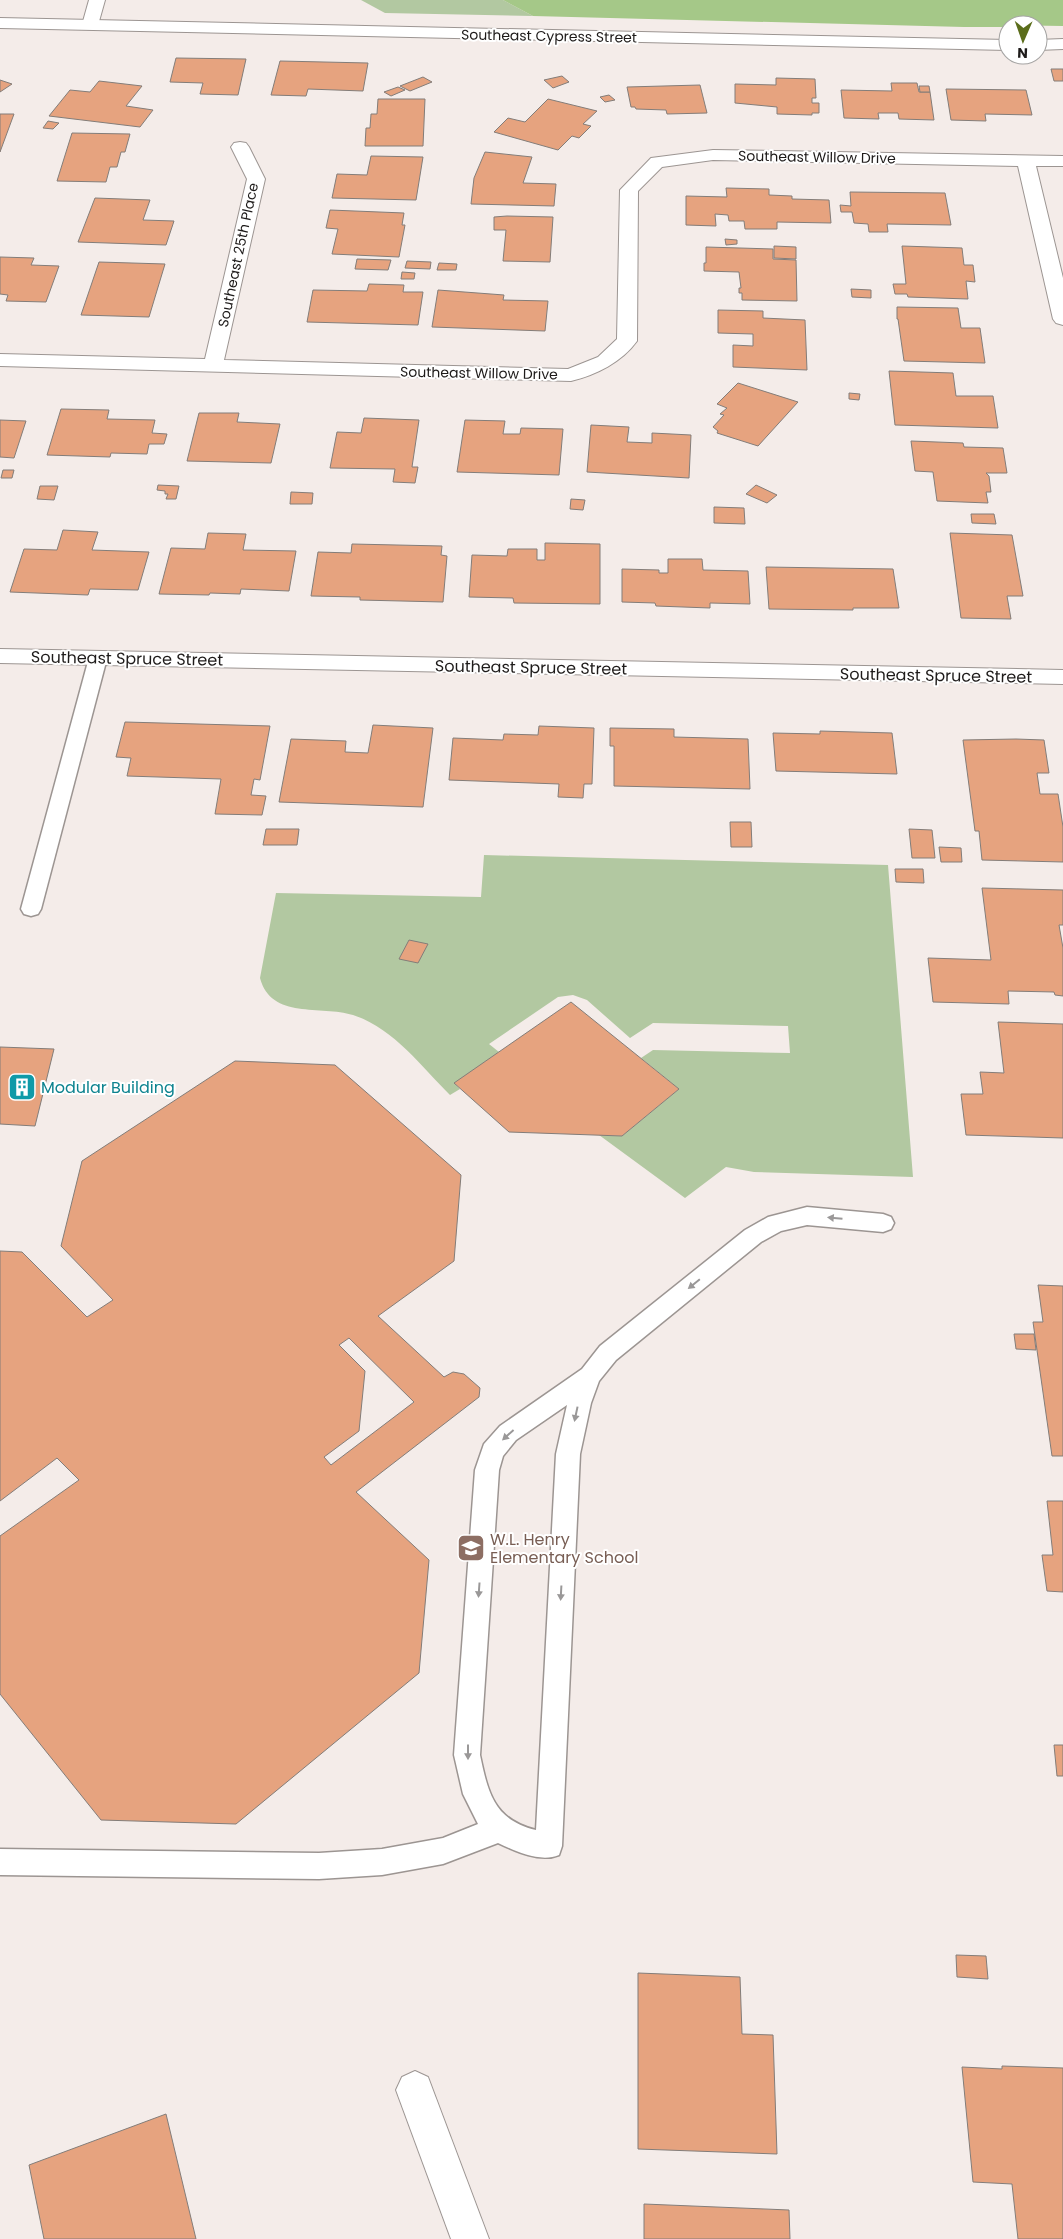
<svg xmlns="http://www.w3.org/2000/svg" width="1063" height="2239" viewBox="0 0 1063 2239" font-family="Poppins,sans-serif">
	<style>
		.green { fill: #b2c8a1 }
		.forest { fill: #a5c888 }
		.building { fill: #e6a37f; stroke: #837d79; fill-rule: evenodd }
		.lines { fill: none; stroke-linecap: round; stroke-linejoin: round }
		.service-casing { stroke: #9c9592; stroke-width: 3 }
		.minor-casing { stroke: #9c9592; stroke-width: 2 }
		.secondary-casing { stroke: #9c9592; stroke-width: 2 }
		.service { fill: #fff; fill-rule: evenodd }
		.minor { fill: #fff; fill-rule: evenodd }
		.secondary { fill: #fff; fill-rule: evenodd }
		.oneway { fill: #9a9898 }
		.labels { text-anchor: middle; stroke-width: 4; stroke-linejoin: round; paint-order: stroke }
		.far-street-label { font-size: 14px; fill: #1e1b1a; stroke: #fff }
		.street-label { font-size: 16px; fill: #1e1b1a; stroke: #fff }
		.culture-label { font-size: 16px; fill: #0d838f; stroke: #fff; text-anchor: start }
		.education-label { font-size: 16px; fill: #785e54; stroke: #fff; text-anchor: start }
	</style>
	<rect width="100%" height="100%" fill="#f4ece9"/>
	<!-- green -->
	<g class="green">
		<path d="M361 0H503L533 16 385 13Z"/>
		<path d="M484 855 888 865 913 1177 754 1172 726 1167 685 1198 599 1135 622 1136 679 1089 641 1058 653 1050 790 1053 788 1026 653 1023 630 1038 587 1000 573 995 558 997 489 1044 499 1052 455 1084 460 1089 450 1095C421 1066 393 1028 353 1015 321 1005 271 1020 260 978L276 893 481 897Z"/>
	</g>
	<!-- forest -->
	<path class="forest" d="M503 0H1063V26L1008 25V27H964L533 16Z"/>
	<!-- building -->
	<g class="building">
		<path d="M176 58 246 59 238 95 200 94 203 83 170 82Z"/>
		<path d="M280 61 368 63 363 91 308 89 306 96 271 95Z"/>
		<path d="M1051 69H1063V81H1054Z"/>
		<path d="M562 76 569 82 553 88 544 80Z"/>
		<path d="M423 77 432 82 410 91 400 86Z"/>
		<path d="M776 78 815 79 816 98H812V103H819V113H812V115L777 114V107L735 103V84L776 85Z"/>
		<path d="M0 80 12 84 0 92Z"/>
		<path d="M99 81 142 86 126 106 153 110 140 127 49 116 70 90 90 92Z"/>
		<path d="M891 83H917L919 92H930L934 120 899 119 898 113H878L879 119 844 118 841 90 892 91Z"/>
		<path d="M700 85 707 113 667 114 666 110 636 109 635 107H631L627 87Z"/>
		<path d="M919 86H929L930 92H920Z"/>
		<path d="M398 87 405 90 391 96 384 92Z"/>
		<path d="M946 89 1026 90 1032 115 985 114 986 121 951 120Z"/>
		<path d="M609 95 615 100 605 102 600 97Z"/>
		<path d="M378 99H425L423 146H365L366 128H370L371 114H377Z"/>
		<path d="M548 99 597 111 583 124 591 126 579 138 572 136 558 150 494 132 508 118 525 122Z"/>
		<path d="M0 114H14L0 152Z"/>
		<path d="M48 121 59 123 53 129 43 128Z"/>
		<path d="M72 133 130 134 125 152H121L117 167H110L106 182 57 181Z"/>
		<path d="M485 152 532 157 523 183 556 184 554 206 471 204 474 178Z"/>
		<path d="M371 156 423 157 416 200 332 198 337 174 367 175Z"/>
		<path d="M726 188 769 189V195L792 196V199L829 200 831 223 777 222V229H745L744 221H729L728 215 715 214 716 226 686 225V196L727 197Z"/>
		<path d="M850 192 945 193 951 225 887 224 888 232H869L868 224 854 223 852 212H841L840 205 851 206Z"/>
		<path d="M95 198 150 200 143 220 174 221 166 245 78 242Z"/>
		<path d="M330 210 404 213 402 225H405L399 257 332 254 338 229 326 228Z"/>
		<path d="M507 216 553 217 550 262 503 261 506 230H494V217Z"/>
		<path d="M725 239 737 240V244L726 245Z"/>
		<path d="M774 246 796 247V259L774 258Z"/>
		<path d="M902 246 962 248 964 265H973L975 282 966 281 968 299 908 297 907 294H895L893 284H906Z"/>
		<path d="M706 247 773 249V259L796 260 797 301 742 300V293H739V288H741L739 272 704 271V263H706Z"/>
		<path d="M0 257 34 258 31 265 59 266 46 302 6 301 8 295 0 294Z"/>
		<path d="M357 259 391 260 388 270 355 269Z"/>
		<path d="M407 261 431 262 430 269 405 268Z"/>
		<path d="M99 262 165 264 149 317 81 315Z"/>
		<path d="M439 263 457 264 456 270H437Z"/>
		<path d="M402 272 415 273 414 279H401Z"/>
		<path d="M369 284 404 285 403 292H423L418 325 307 322 313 290 367 291Z"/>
		<path d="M851 289 871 290V298L852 297Z"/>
		<path d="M438 290 504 295 503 300 548 301 545 331 432 327Z"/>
		<path d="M897 307 958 308 961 328H980L985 363 904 361 898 319H897Z"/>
		<path d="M718 310 763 311V318L805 320 807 370 733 367V345L753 346V334L718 333Z"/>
		<path d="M889 371 953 373 956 396H993L998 428 895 425Z"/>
		<path d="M738 383 798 402 758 446 717 433 718 431 713 427 724 415 720 414 727 408 717 404Z"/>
		<path d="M849 393 860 394 859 400 849 399Z"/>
		<path d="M61 409 109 410 107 419 155 420 152 433 167 434 164 444H149L147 454 111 453 110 457 47 455Z"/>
		<path d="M199 413H239L237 422 280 424 271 463 187 461Z"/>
		<path d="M364 418 419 420 412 467H418L415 483 393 482 395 469 330 468 337 432 361 433Z"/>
		<path d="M0 420 26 421 14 458 0 457Z"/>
		<path d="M465 420 505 421 503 434H520L521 428 563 429 559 475 457 472Z"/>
		<path d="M591 425 629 427 627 442 652 443V433L691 435 689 478 587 472Z"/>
		<path d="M911 441 963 443 964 447 1003 448 1007 473H986L989 476 991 492H986L988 503 937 501 933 472 915 471Z"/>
		<path d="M3 470H14L12 478H1Z"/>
		<path d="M158 485 179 486 176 499H166L168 494H165V491L157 490Z"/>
		<path d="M756 485 777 495 767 503 746 494Z"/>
		<path d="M40 486H58L54 500 37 499Z"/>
		<path d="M291 492 313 493 312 504H290Z"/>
		<path d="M571 499 585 500 583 510 570 509Z"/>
		<path d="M714 507 744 508 745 524 714 523Z"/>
		<path d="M971 514H994L996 524 972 523Z"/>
		<path d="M63 530 98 532 92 550 149 552 138 590 90 589 88 595 10 592 24 549 57 550Z"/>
		<path d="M208 533 246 534 243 550 296 551 289 591 241 589 240 594 210 593 209 595 159 594 171 548 205 549Z"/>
		<path d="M950 533 1012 535 1023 596H1007L1011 619 961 618Z"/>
		<path d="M545 543 600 544V604L514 603 513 598 469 597 472 555 507 556 508 549H537V560H545Z"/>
		<path d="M352 544 442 546 441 555 447 556 443 602 360 600V597L311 596 318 552 351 553Z"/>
		<path d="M668 559H702L703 570 748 571 750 604 710 603V608L656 606 655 603 622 602V569L659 570V573H668Z"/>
		<path d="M766 567 893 569 899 608H853V610L769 609Z"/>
		<path d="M125 722 270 726 260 780 254 779 251 795 266 796 262 815 215 814 221 779 127 776 131 758 116 757Z"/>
		<path d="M373 725 433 728 423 807 279 802 291 739 346 741 345 752 368 753Z"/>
		<path d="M539 726 594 728 592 784H584L583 798 558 797 559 784 449 780 453 738 503 740 504 734 538 735Z"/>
		<path d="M610 728 674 729V737L748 739 750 789 614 786V746H610Z"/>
		<path d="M820 731 892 733 897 774 776 771 773 733 820 734Z"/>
		<path d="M1016 739 1044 740 1049 773H1037L1040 794H1058L1063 827V862L982 860 979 831H975L963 740Z"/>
		<path d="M730 822H751L752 847H731Z"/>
		<path d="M266 829H299L297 845H263Z"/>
		<path d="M909 829 932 830 935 858H912Z"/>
		<path d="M939 847 961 848 962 862H941Z"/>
		<path d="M895 869H923L924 883 896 882Z"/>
		<path d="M982 888 1063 890V925H1059L1063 948V996L1055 995 1054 992 1008 991 1009 1004 933 1002 928 958 991 960Z"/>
		<path d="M409 940 428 944 418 963 399 959Z"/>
		<path d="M571 1002 679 1089 622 1136 509 1132 454 1083Z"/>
		<path d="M998 1022 1063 1024V1138L966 1135 961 1094H983L980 1072 1004 1073Z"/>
		<path d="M0 1047 54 1049 35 1126 0 1124Z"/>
		<path d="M235 1061 335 1065 461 1175 454 1261 378 1316 444 1377 453 1372 464 1374 480 1388 479 1397 356 1492 429 1560 419 1673 236 1824 101 1820 0 1694V1536L79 1480 57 1458 0 1501V1251L22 1252 87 1317 113 1300 61 1246 82 1161ZM349 1338 414 1402 331 1465 324 1457 359 1431 365 1371 339 1345Z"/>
		<path d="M1038 1285 1063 1286V1456H1052L1033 1322H1043Z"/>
		<path d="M1014 1334H1034L1036 1350 1016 1349Z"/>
		<path d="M1047 1501H1063V1592L1047 1591 1042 1555H1053Z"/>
		<path d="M1054 1745H1063V1776H1057Z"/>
		<path d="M956 1955 986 1956 988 1979 957 1977Z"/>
		<path d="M638 1973 740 1977 742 2034 773 2035 777 2154 638 2149Z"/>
		<path d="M1002 2066 1063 2068V2239H1018L1012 2184 973 2182 962 2067 1002 2069Z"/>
		<path d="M166 2114 196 2239H44L29 2165Z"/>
		<path d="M644 2204 789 2210 790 2239H644Z"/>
	</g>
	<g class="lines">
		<!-- service casing -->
		<g class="service-casing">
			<g id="service">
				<path d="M98 652 104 654 107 658 41 909 38 914 31 916 24 914 21 909 89 658 92 654Z"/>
				<path d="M807 1207 883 1214 891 1217 894 1223 891 1229 883 1232 807 1225 781 1231 761 1242 616 1360 599 1381 591 1403 580 1454 562 1846 559 1855C540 1863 515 1851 498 1843L443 1864 382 1875 319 1879 0 1875V1849L319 1853 382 1849 443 1838 478 1824 463 1794 454 1755 475 1470 484 1444 500 1426 582 1369 600 1346 745 1230 768 1217ZM567 1405 556 1454 536 1830C494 1820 488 1793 480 1755L499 1470 503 1456 516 1440Z"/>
			</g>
		</g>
		<!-- minor casing -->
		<g class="minor-casing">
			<g id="minor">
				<path d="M89 0H105L98 25 96 28H84L82 25Z"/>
				<path d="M240 142 246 143 249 147 265 179 224 360 568 369 598 357 617 339 620 190 651 158 713 150 1063 156V166H1036L1063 278V325L1056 323 1053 319 1018 166 713 160 662 167 638 191 637 341C622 362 596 375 571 381L0 366V354L205 359 247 179 231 147 234 143Z"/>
				<path d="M0 649 1063 670V684L0 663Z"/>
				<path d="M415 2071 428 2077 489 2239H451L396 2090 402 2077Z"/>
			</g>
		</g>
		<!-- secondary casing -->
		<g class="secondary-casing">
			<g id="secondary">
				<path d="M0 18 1008 40V50L0 28Z"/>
				<path d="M1063 39V49L1038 50V40Z"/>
			</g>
		</g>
		<!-- service -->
		<use href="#service" class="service"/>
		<!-- minor -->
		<use href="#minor" class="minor"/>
		<!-- secondary -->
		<use href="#secondary" class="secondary"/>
	</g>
	<!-- one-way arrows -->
	<defs><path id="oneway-solid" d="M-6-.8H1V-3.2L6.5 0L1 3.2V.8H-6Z" transform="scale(1.25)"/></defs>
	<g class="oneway">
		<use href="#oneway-solid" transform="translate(835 1218) rotate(-175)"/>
		<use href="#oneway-solid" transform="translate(694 1284) rotate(141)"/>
		<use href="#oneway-solid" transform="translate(576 1414) rotate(102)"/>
		<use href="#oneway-solid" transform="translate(508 1435) rotate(138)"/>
		<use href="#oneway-solid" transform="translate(479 1590) rotate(94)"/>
		<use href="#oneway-solid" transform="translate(561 1593) rotate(93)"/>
		<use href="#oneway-solid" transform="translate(468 1752) rotate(90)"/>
	</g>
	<!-- icons -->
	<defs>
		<g id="building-square" transform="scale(1.4375)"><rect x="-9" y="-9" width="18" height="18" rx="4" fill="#0f9aa8" stroke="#fff"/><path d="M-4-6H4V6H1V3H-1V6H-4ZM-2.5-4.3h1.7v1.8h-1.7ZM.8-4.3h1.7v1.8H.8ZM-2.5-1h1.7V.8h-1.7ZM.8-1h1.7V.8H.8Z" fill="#fff"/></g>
		<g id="school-square" transform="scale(1.4375)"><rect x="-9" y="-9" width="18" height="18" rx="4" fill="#8d6e63" stroke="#fff"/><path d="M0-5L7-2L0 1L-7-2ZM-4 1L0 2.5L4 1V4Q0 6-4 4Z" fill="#fff"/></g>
	</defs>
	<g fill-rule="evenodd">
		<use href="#building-square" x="22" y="1087"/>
		<use href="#school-square" x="471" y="1548"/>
	</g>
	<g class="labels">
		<!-- far-street labels -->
		<g class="far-street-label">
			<text transform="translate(549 36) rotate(1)" y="5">Southeast Cypress Street</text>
			<text transform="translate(817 157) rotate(1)" y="5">Southeast Willow Drive</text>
			<text transform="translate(238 255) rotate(-78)" y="5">Southeast 25th Place</text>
			<text transform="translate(479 373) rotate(1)" y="5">Southeast Willow Drive</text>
		</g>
		<!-- street labels -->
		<g class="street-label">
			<text transform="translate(127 658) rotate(1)" y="6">Southeast Spruce Street</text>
			<text transform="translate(531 667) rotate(1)" y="6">Southeast Spruce Street</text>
			<text transform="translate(936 675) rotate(1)" y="6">Southeast Spruce Street</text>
		</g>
		<!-- culture labels -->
		<g class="culture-label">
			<text x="41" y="1093">Modular Building</text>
		</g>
		<!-- education labels -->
		<g class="education-label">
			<text x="490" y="1545">W.L. Henry<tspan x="490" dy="18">Elementary School</tspan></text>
		</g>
	</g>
	<!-- north arrow -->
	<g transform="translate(1023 40) rotate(182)"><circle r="24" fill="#ffffff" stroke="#a5a4a3"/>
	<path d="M0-4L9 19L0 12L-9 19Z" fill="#5b6d1b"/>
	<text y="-8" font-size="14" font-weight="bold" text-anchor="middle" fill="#1e1b1a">N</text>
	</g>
</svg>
